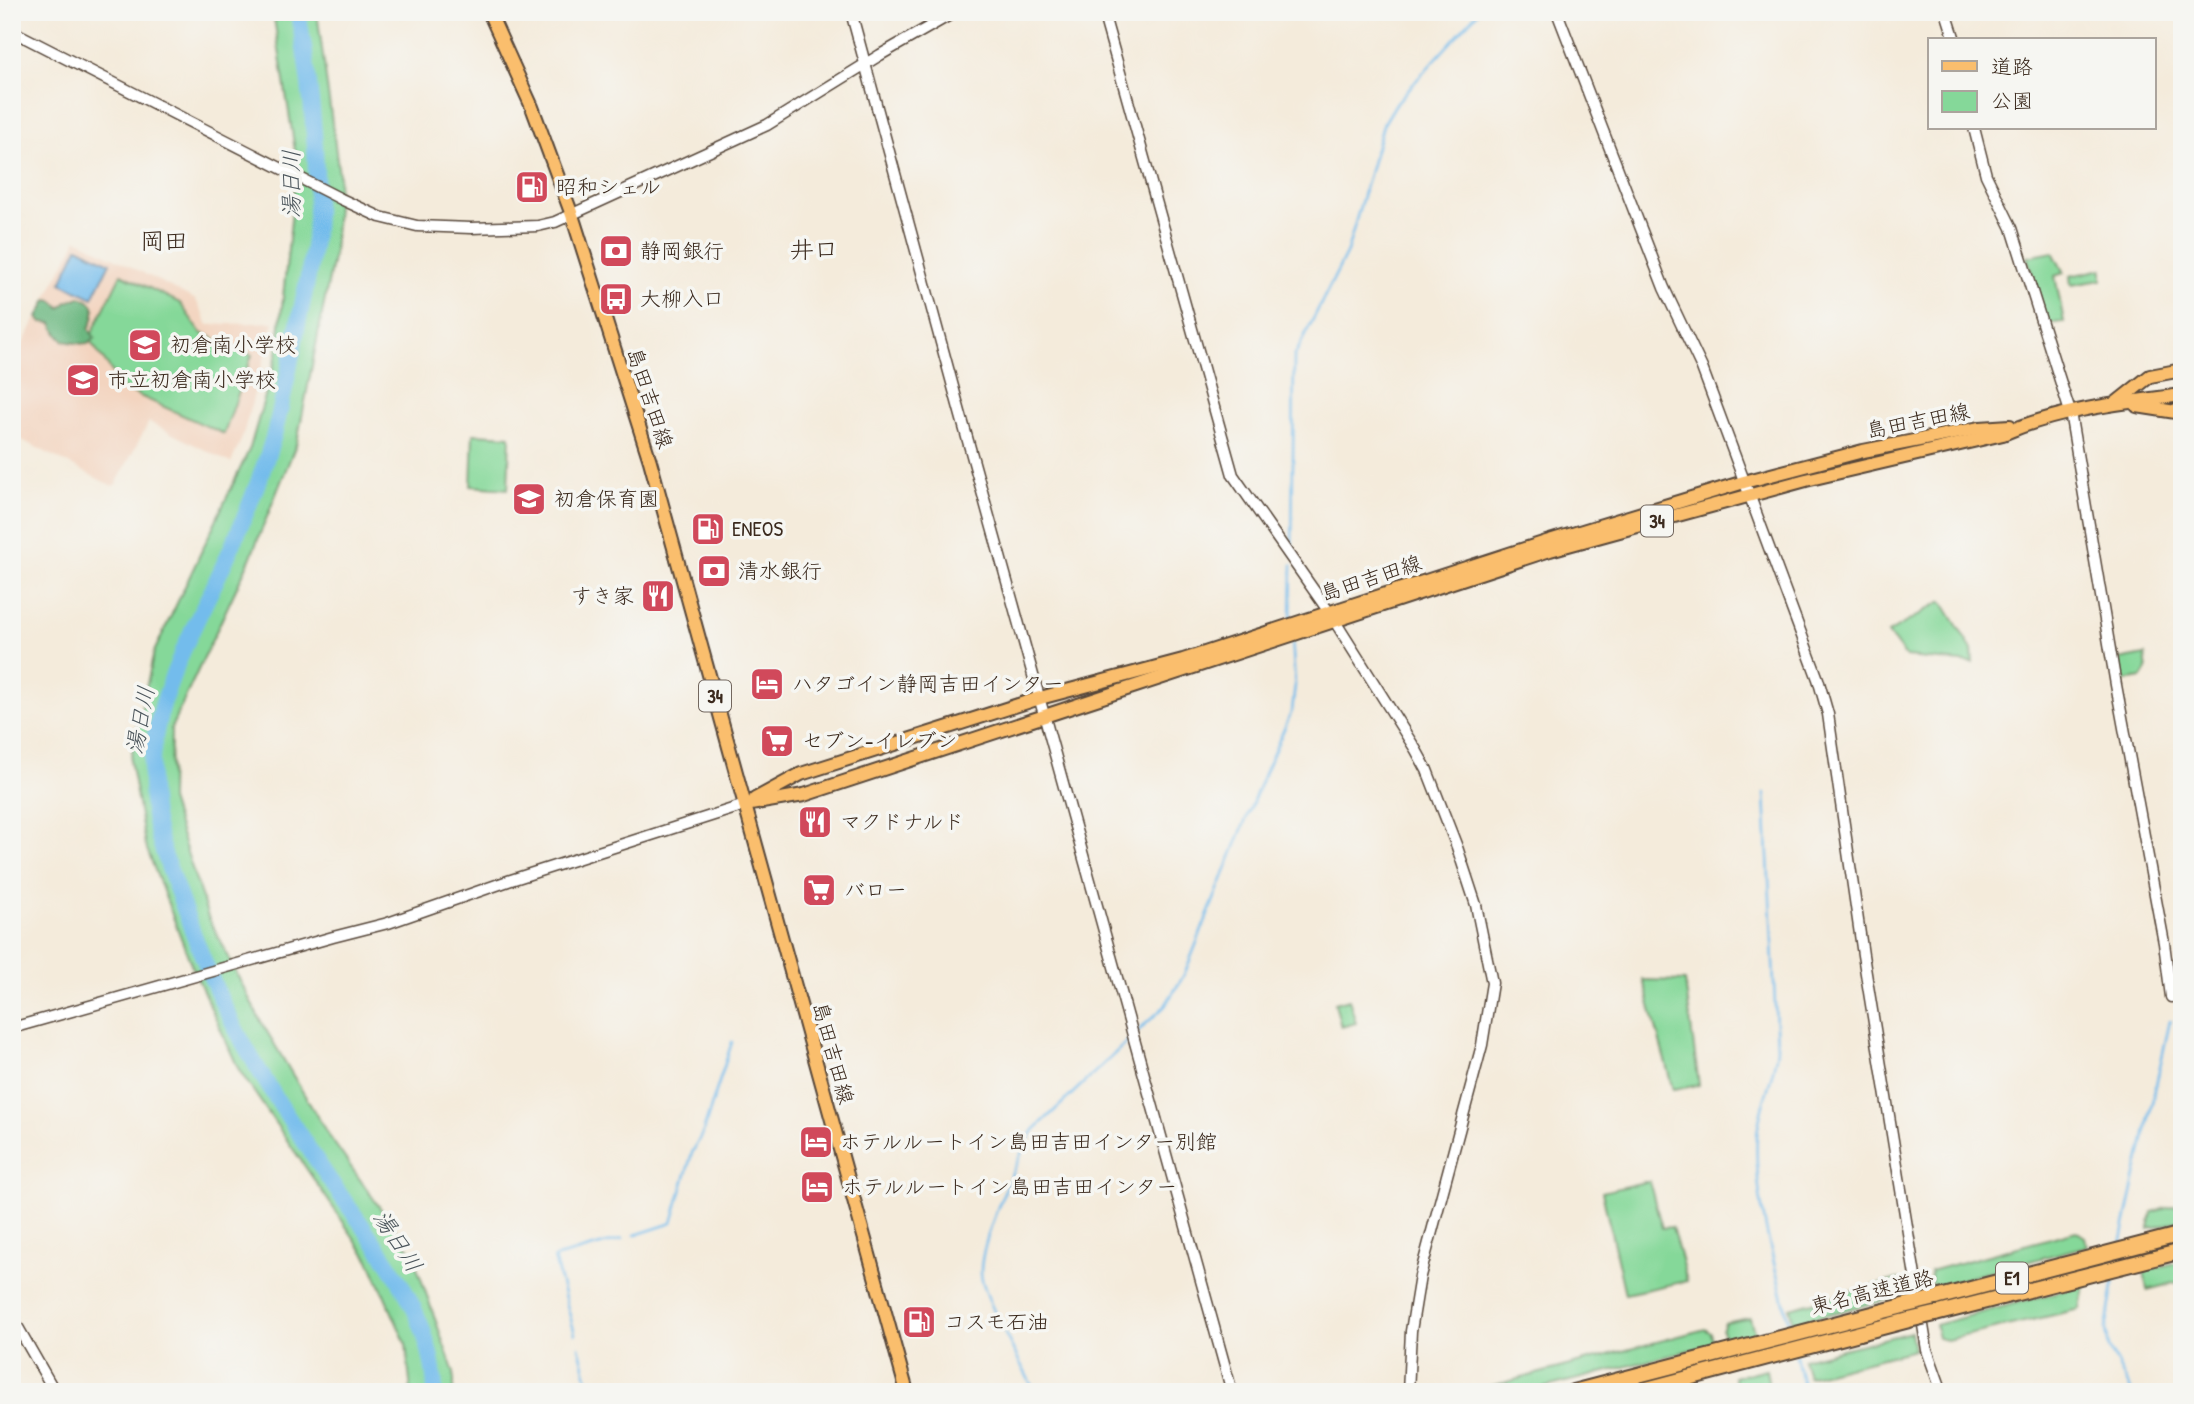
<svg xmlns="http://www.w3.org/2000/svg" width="2194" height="1404" viewBox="0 0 2194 1404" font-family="'Patrick Hand','Klee One',sans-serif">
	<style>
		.built { fill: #f3d4bf }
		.green { fill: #85d899; stroke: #60815c; stroke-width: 2 }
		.forest { fill: #6cb881; stroke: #547150; stroke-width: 2 }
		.water { fill: #73bcec; stroke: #577385; stroke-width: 2 }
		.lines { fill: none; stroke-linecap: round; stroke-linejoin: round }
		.stream { stroke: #73bcec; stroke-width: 2.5 }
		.river { stroke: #73bcec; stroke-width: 16 }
		.minor-casing { stroke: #57473a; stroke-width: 13 }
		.major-casing { stroke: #57473a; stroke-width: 16 }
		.highway-casing { stroke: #57473a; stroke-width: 18 }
		.minor { stroke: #fff; stroke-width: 10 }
		.major { stroke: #fabe6d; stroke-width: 12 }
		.highway { stroke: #fabe6d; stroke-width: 14 }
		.highway-bridge-casing { stroke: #57473a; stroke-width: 18; stroke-linecap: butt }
		.highway-bridge { stroke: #fabe6d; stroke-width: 14 }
		.labels { text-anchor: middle; stroke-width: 7; stroke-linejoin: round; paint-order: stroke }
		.shield { fill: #f6f6f2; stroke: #73675e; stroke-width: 2 }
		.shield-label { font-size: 19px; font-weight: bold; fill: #3b2a1e }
		.poi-label { font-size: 21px; fill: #3b2a1e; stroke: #f6f6f2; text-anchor: start }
		.street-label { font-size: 21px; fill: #3b2a1e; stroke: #f6f6f2 }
		.water-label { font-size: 23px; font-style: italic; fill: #4c565c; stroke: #f6f6f2 }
		.quarter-label { font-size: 24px; fill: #3b2a1e; stroke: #f6f6f2 }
	</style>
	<rect width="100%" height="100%" fill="#f6f6f2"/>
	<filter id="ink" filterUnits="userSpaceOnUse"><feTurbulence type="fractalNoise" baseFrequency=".0143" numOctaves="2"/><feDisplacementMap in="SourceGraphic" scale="14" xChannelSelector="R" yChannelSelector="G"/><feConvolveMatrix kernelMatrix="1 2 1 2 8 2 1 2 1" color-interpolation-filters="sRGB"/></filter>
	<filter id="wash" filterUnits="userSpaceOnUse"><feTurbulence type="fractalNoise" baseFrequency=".00686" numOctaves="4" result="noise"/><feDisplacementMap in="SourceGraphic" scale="28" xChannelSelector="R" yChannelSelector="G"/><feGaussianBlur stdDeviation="1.57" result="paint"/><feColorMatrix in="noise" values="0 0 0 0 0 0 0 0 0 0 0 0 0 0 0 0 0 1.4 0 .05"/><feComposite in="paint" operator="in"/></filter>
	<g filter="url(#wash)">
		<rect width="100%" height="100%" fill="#f4ebdb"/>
		<!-- built -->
		<path class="built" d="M77 239 196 300 208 325 274 322 242 438 231 463 149 422 116 484 112 486 12 435V365Z"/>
		<!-- green -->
		<g class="green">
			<path d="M273 12H317L339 174 334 253 297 442 250 559 171 728 170 800 208 917 259 1018 327 1133 412 1253 454 1373V1392H411L406 1344 369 1260 239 1070 191 964 145 844 130 760 154 652 250 448 277 354 297 163Z"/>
			<path d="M2053 252 2064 273 2055 276 2064 322 2047 324 2027 257Z"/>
			<path d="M2102 269V280L2071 285 2070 276Z"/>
			<path d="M121 274 180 303 201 333 252 355 224 434 124 389 89 339Z"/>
			<path d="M473 434 510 436 508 489 471 486Z"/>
			<path d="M1942 601 1972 650 1973 663 1906 657 1888 633Z"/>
			<path d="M2145 655 2147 670 2142 678 2123 681 2119 660Z"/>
			<path d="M1643 980 1685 981 1699 1085 1673 1090Z"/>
			<path d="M1349 999 1356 1023 1341 1027 1335 1003Z"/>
			<path d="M1649 1181 1662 1228 1672 1227 1687 1281 1625 1294 1602 1192Z"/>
			<path d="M2182 1204V1220L2149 1229 2152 1212Z"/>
			<path d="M2076 1231 2085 1237 2087 1246 1932 1287 1930 1271Z"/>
			<path d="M2182 1261V1281L2147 1290 2144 1271Z"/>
			<path d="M1898 1279 1902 1281V1296L1793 1323 1790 1308Z"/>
			<path d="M2084 1285 2080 1309 1947 1340 1938 1338 1935 1325Z"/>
			<path d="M1750 1318 1755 1335 1725 1341 1722 1330 1725 1323Z"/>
			<path d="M1705 1329 1711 1333 1714 1344 1527 1392H1469Z"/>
			<path d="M1911 1332 1914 1350 1808 1377 1803 1359Z"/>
			<path d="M1766 1369 1769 1386 1747 1392 1736 1388 1734 1377Z"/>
		</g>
		<!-- forest -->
		<path class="forest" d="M80 297C99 302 96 315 89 329L95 338 88 344C66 342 61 345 52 323L41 322 38 317 47 300 53 301 61 308 67 302Z"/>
		<!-- water -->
		<path class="water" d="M78 247 110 263 93 298 61 283Z"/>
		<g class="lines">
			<!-- stream -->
			<g class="stream">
				<path d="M1292 555 1294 357 1347 252 1383 125 1397 102 1478 12"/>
				<path d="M1291 621 1292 565"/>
				<path d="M1765 793 1777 1047C1775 1078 1759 1105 1757 1136 1753 1200 1777 1269 1791 1332"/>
				<path d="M1136 1033 1165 1006 1184 975 1264 774 1292 711 1295 685 1292 638"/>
				<path d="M635 1235 672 1223 692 1153 703 1132 732 1042"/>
				<path d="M2121 1244 2170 1021"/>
				<path d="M2115 1274 2106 1329 2109 1348 2132 1392"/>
				<path d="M575 1334 554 1258 622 1239"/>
				<path d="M579 1347 591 1392"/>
				<path d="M1796 1355 1804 1392"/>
				<path d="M1035 1392C1019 1359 992 1314 982 1280 974 1253 1018 1155 1034 1130L1131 1038"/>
			</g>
			<!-- river -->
			<path class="river" d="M298 12C310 78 318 145 316 212 315 251 305 291 297 329 290 365 283 403 273 438 258 487 237 537 215 583 181 653 141 728 153 809 157 841 170 870 181 901 194 935 207 971 223 1004 251 1062 287 1116 323 1170 368 1238 433 1305 435 1392"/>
		</g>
	</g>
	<g filter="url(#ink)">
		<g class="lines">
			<!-- minor casing -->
			<g class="minor-casing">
				<g id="minor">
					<path d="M851 12 958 405 1232 1392"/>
					<path d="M1103 12 1233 475 1329 612 1416 750 1427 770 1457 847 1476 905 1492 983 1482 1045 1420 1276 1411 1331 1408 1392"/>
					<path d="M1557 12 1664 288 1702 368 1818 679 1828 714 1863 955 1927 1350 1942 1392"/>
					<path d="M1946 12 1955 40"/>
					<path d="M12 31 341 199 380 217 417 226 471 228 538 226 555 222 767 125 880 55 955 12"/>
					<path d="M1974 128 1986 175 2012 228 2070 412 2116 685 2164 943 2171 997"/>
					<path d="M12 1028 333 937 388 923 511 880 745 805"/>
					<path d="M12 1317 55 1392"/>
				</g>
			</g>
			<!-- major casing -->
			<g class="major-casing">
				<g id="major">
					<path d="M489 12 532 107 572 215 650 461 907 1392"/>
					<path d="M2116 403 2150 376 2182 370"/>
					<path d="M2137 406 2182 413"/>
					<path d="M755 799 801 774 1040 698 1183 660 1546 542 1744 482 1863 451 1980 428 2010 426"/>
					<path d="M745 805 804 795 1550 550 1806 480 2003 434C2059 409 2122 403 2182 395"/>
				</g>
			</g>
			<!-- highway casing -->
			<g class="highway-casing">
				<g id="highway">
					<path d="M1936 1298 2182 1234"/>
					<path d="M1935 1314 2182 1251"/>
					<path d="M1573 1392 1907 1305"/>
					<path d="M1635 1392 1909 1320"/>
				</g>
			</g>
			<!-- minor -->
			<use href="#minor" class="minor"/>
			<!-- major -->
			<use href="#major" class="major"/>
			<!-- highway -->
			<use href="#highway" class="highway"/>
			<!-- highway-bridge casing -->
			<g class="highway-bridge-casing">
				<g id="highway-bridge">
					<path d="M1907 1305 1936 1298"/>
					<path d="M1909 1320 1935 1314"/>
				</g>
			</g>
			<!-- highway-bridge -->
			<use href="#highway-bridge" class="highway-bridge"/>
		</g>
	</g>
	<!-- icons -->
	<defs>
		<g id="fuel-square" transform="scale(1.75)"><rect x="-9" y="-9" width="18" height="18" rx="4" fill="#d1495b" stroke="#f6f6f2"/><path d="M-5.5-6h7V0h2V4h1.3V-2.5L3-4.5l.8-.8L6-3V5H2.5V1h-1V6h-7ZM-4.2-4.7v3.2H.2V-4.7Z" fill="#fff"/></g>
		<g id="bank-square" transform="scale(1.75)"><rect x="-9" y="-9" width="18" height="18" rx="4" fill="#d1495b" stroke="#f6f6f2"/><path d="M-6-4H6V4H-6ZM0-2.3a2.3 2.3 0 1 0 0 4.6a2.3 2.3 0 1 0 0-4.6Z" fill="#fff"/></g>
		<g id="bus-square" transform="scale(1.75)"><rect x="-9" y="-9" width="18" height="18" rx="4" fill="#d1495b" stroke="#f6f6f2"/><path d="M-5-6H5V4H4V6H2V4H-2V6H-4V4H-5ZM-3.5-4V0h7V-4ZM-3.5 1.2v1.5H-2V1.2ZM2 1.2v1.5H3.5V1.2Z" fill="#fff"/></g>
		<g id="school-square" transform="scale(1.75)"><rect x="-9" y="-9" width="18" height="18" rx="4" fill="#d1495b" stroke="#f6f6f2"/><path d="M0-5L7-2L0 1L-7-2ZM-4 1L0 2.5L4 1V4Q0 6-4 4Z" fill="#fff"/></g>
		<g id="restaurant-square" transform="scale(1.75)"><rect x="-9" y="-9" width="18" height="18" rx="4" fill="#d1495b" stroke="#f6f6f2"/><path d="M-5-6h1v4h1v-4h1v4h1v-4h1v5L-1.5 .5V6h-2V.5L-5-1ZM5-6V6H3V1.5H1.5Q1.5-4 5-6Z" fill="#fff"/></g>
		<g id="hotel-square" transform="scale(1.75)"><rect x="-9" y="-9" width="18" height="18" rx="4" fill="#d1495b" stroke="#f6f6f2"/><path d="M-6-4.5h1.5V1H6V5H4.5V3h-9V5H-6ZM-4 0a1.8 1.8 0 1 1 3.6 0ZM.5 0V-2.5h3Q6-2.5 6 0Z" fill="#fff"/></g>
		<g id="supermarket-square" transform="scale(1.75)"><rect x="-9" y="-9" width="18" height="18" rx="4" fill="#d1495b" stroke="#f6f6f2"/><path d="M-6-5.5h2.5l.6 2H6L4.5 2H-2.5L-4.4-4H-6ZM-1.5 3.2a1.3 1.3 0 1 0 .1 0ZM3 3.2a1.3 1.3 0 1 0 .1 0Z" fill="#fff"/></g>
	</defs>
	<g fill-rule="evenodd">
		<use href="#fuel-square" x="532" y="187"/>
		<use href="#bank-square" x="616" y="251"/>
		<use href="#bus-square" x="616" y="299"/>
		<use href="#school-square" x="145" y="345"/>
		<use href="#school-square" x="83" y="380"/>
		<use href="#school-square" x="529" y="499"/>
		<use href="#fuel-square" x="708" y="529"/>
		<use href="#bank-square" x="714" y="571"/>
		<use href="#restaurant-square" x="658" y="596"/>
		<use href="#hotel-square" x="767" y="684"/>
		<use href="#supermarket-square" x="777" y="741"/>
		<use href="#restaurant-square" x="815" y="822"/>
		<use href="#supermarket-square" x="819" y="890"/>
		<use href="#hotel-square" x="816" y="1142"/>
		<use href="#hotel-square" x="817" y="1187"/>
		<use href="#fuel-square" x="919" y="1322"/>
	</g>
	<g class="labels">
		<!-- shield labels -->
		<g class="shield">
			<rect x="1641" y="505.5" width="32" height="31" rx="5"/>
			<rect x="699" y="680.5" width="32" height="31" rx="5"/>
			<rect x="1996" y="1262.5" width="32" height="31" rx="5"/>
		</g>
		<g class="shield-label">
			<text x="1657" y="528">34</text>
			<text x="715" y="703">34</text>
			<text x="2012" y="1285">E1</text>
		</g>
		<!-- poi labels -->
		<g class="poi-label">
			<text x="556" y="194">昭和シェル</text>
			<text x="640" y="258">静岡銀行</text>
			<text x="640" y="306">大柳入口</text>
			<text x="170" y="352">初倉南小学校</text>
			<text x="108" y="387">市立初倉南小学校</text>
			<text x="554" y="506">初倉保育園</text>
			<text x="732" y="536">ENEOS</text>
			<text x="738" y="578">清水銀行</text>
			<text x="634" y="603" text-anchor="end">すき家</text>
			<text x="792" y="691">ハタゴイン静岡吉田インター</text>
			<text x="802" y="748">セブン-イレブン</text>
			<text x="840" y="829">マクドナルド</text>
			<text x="844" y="897">バロー</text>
			<text x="840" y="1149">ホテルルートイン島田吉田インター別館</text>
			<text x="842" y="1194">ホテルルートイン島田吉田インター</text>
			<text x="944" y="1329">コスモ石油</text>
		</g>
		<!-- street labels -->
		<g class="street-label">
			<text transform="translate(650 398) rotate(72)" y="7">島田吉田線</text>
			<text transform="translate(1918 421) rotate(-11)" y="7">島田吉田線</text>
			<text transform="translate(1371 578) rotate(-18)" y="7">島田吉田線</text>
			<text transform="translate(833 1053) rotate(75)" y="7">島田吉田線</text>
			<text transform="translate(1872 1292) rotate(-14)" y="7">東名高速道路</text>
		</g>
		<!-- water labels -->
		<g class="water-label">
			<text transform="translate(291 184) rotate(-90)" y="8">湯日川</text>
			<text transform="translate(140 720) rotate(-79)" y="8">湯日川</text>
			<text transform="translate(398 1241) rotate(57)" y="8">湯日川</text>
		</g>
		<!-- quarter labels -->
		<g class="quarter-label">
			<text x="164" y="249">岡田</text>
			<text x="814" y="258">井口</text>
		</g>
	</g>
	<!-- margin -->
	<rect width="2194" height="1404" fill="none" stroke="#f6f6f2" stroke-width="42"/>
	<!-- legend -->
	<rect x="1928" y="38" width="228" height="91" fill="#f6f6f2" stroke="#aba49d" stroke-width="2"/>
	<rect x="1942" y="61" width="35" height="10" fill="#fabe6d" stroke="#aba49d" stroke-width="2"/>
	<text x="1991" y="74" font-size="21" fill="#3b2a1e">道路</text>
	<rect x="1942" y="91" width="35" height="21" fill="#85d899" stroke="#aba49d" stroke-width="2"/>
	<text x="1991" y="108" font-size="21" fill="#3b2a1e">公園</text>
</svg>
